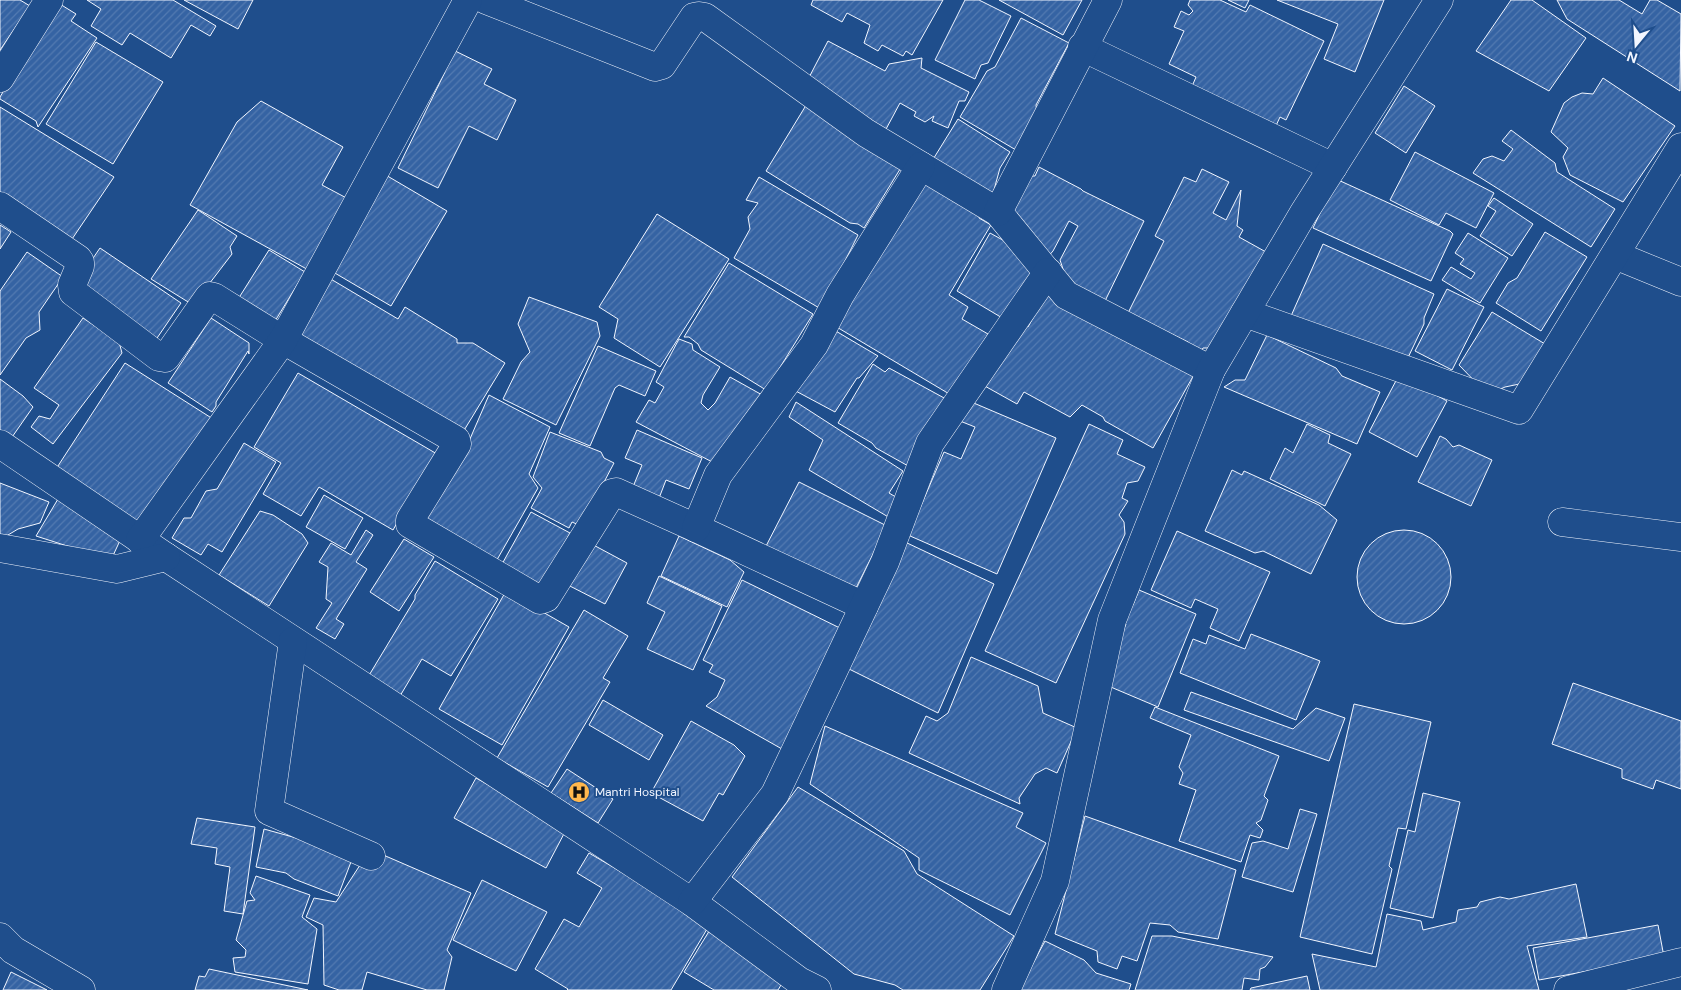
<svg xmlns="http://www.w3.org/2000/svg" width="1681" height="990" viewBox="0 0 1681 990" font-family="'DM Sans',sans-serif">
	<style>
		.building { fill: url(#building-hatch); stroke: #f2f6ff }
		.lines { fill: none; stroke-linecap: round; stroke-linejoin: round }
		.minor-casing { stroke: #f2f6ff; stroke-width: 29 }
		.minor { stroke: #1f4e8c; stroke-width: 28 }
		.labels { text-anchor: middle; stroke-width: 4; stroke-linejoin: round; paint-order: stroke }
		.poi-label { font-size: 12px; fill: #f2f6ff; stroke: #1f4e8c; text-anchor: start }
	</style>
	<defs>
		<pattern id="building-hatch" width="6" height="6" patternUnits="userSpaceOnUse" patternTransform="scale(1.25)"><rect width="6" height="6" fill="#3563a3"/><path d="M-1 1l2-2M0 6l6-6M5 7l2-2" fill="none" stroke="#537ab1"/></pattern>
	</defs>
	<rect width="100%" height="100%" fill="#1f4e8c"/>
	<!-- building -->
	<g class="building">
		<path d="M0 0H20L30 6 0 50Z"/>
		<path d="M87 0H173L216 26 210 36 191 25 171 58 130 33 122 45 91 26 101 9Z"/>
		<path d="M184 0H253L238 29Z"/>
		<path d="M813 0H943L912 55 906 51 903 56 882 45 878 51 864 43 870 25 847 13 842 22 811 5Z"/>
		<path d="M965 0H979L1011 16 988 63 981 65 975 79 935 60Z"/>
		<path d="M999 0H1082L1063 35Z"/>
		<path d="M1190 0H1220L1246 12 1250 5 1324 41 1286 120 1280 117 1274 130 1190 91 1196 77 1169 64 1184 31 1174 27 1181 11 1189 15 1193 11 1188 5Z"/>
		<path d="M1228 0H1249L1245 8Z"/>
		<path d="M1277 0H1384L1355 72 1324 59 1338 24Z"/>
		<path d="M1511 0H1532L1586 38 1549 91 1476 51Z"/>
		<path d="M1557 0H1619L1642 14 1650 0H1657L1681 14 1680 91 1567 19Z"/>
		<path d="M55 1 76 14 71 21 97 38 38 127 36 121 0 99V97L30 47Z"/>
		<path d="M1021 18 1069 43 1036 105 1037 114 1016 150 960 117 987 71 995 67Z"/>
		<path d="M828 41 885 71 889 64 922 58 921 68 969 92 965 101H959L948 128 932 121 934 116 925 122 914 116 916 112 900 103 885 131 804 87Z"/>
		<path d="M96 42 163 82 113 164 46 124Z"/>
		<path d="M449 48 492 69 484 84 516 100 497 140 469 126 438 188 398 168 445 72 439 69Z"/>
		<path d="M1603 78 1675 126 1623 202 1570 175 1563 157 1568 148 1551 132 1564 103 1572 97 1582 93 1593 94Z"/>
		<path d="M1404 86 1435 106 1406 153 1375 133Z"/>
		<path d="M261 101 343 147 322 185 354 202 314 273 190 205 237 122Z"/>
		<path d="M808 102 905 161 864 228 858 224 850 223 766 171Z"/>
		<path d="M0 107 114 177 68 245 0 197Z"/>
		<path d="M958 119 1010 152 1000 168 992 197 932 161Z"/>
		<path d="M1511 130 1555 163 1557 172 1615 209 1591 247 1473 173 1483 159 1492 156 1504 161 1513 149 1502 141Z"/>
		<path d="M1415 152 1494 193 1476 228 1446 213 1439 225 1390 200Z"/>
		<path d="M1039 167 1081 189 1083 191 1144 221 1105 301 1068 284 1060 260 1078 226 1069 221 1053 251 1046 259 1007 215 1025 176H1035Z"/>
		<path d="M1202 169 1229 182 1213 213 1226 220 1241 190 1237 226 1243 230 1239 237 1266 252 1212 348H1203L1198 356 1189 351 1188 342 1128 313 1164 241 1155 236 1184 177 1196 182Z"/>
		<path d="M923 173 980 208 979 218 991 225 949 295 968 307 962 319 988 334 951 395 835 326Z"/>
		<path d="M384 174 447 211 391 306 328 269Z"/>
		<path d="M759 177 858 235 821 309 734 258 750 229 748 217 758 203 746 200Z"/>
		<path d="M1336 179 1450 231 1453 234 1431 281 1313 228Z"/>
		<path d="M1494 198 1533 224 1512 256 1480 236 1496 211 1488 206Z"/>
		<path d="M198 210 237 236 230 247 232 254 193 305 151 279Z"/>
		<path d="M657 214 729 259 660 367 614 338 618 319 599 307Z"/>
		<path d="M0 225 11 232 0 249Z"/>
		<path d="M1545 232 1587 257 1541 331 1496 303 1508 283 1517 278Z"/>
		<path d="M990 233 1030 255 1038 278 1009 322 957 291Z"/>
		<path d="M1468 233 1508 258 1480 303 1442 280 1451 267 1471 279 1475 273 1460 264 1464 259 1455 253Z"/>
		<path d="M1323 244 1434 294 1424 318V324L1405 364 1291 316Z"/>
		<path d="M100 248 181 303 155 341 74 286Z"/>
		<path d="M269 250 305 272 272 326 235 304Z"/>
		<path d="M27 252 63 277 39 312 40 330 26 338 0 375V291Z"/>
		<path d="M729 263 813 314 766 390 701 350 698 344 689 337H684Z"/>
		<path d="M324 275 398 319 405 307 457 339V343H473L505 363 460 437 289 334Z"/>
		<path d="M1049 289 1196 371 1153 448 1105 421 1103 417 1082 405 1070 417 1024 392 1017 404 983 385 1019 322 1028 327Z"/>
		<path d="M1447 289 1484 307 1452 370 1415 351Z"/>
		<path d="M529 297 597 322 600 336 556 425 503 399 521 362 530 352 518 324Z"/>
		<path d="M1492 312 1550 347 1529 382 1505 387 1488 395 1459 365Z"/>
		<path d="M83 318 119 342 122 353 53 444 31 427 39 416 50 419 59 405 34 388Z"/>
		<path d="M211 318 249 343V354L248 351 216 402V406L212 412 168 383Z"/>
		<path d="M829 327 878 356 859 378H857L835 412 792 389Z"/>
		<path d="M1267 335 1336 368 1342 376 1380 392 1357 444 1224 387 1235 380H1245Z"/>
		<path d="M679 339 692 344 693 350 720 367 703 395 701 403 708 410 715 403 730 377 764 396 716 464 636 422 649 400 655 403 664 387 656 382Z"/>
		<path d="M598 346 656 371 645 396 619 385 615 388 590 446 559 433Z"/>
		<path d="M125 363 213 419 144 526 56 469Z"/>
		<path d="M873 364 885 372 889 368 946 399 910 467 876 448 872 443 838 423Z"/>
		<path d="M298 373 437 454 393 530 319 487 301 516 263 494 281 463 254 447Z"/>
		<path d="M1399 375 1447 401 1417 457 1369 432Z"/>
		<path d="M0 379 23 396 33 407 10 440 0 433Z"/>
		<path d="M489 395 550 427 529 474 538 488 494 565 420 522 463 455Z"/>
		<path d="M969 401 1056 438 997 574 901 532 920 508 944 452 961 459 975 427 960 421Z"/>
		<path d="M796 402 903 471 889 493 901 500 890 518 809 470 823 440 789 417Z"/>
		<path d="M1089 424 1123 440 1117 454 1145 467 1138 481 1127 483 1122 498 1128 501 1119 515 1124 522 1125 534 1056 683 985 651Z"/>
		<path d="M1307 424 1330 435 1328 443 1351 454 1325 506 1270 479 1285 448 1293 453Z"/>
		<path d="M637 430 702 458 689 489 666 480 656 506 630 494 642 465 625 458Z"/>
		<path d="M550 432 601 452 604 458 614 463 581 526 572 522 569 528 531 508 542 488 533 477Z"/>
		<path d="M1440 436 1446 439 1453 447 1459 445 1492 460 1471 506 1418 482Z"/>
		<path d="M244 443 276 462 222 552 208 544 201 555 172 538 184 518H191L206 491 217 489Z"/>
		<path d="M1232 470 1242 475 1244 471 1319 505 1337 520 1311 574 1263 551 1255 553 1205 531Z"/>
		<path d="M799 482 887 526 851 598 764 550Z"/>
		<path d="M0 483 49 502 40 523 18 529 3 538 0 537Z"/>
		<path d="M324 495 363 518 345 549 306 527Z"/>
		<path d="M58 499 123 534 111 560 36 536Z"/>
		<path d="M260 511 273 515 302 534 308 543 269 606 219 575Z"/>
		<path d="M531 512 570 533 536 594 497 573Z"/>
		<circle cx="1404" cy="577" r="47"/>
		<path d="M366 530 373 535 356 562 367 569 336 619 344 624 335 639 316 628 332 603 326 599 328 567 319 562 331 543 351 555Z"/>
		<path d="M1177 531 1270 572 1239 641 1210 628 1218 609 1195 599 1191 608 1151 590Z"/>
		<path d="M679 536 730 560 744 572 727 607 661 576Z"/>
		<path d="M404 539 434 557 399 611 370 592Z"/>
		<path d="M586 541 627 563 605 604 564 583Z"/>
		<path d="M905 542 994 584 938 713 847 668Z"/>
		<path d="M435 561 498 599 451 676 422 659 400 696 368 677 415 599V595Z"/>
		<path d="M659 576 722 606 693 670 647 649 665 612 647 603Z"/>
		<path d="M742 580 848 632 782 749 706 706 717 697 725 680 709 672 713 665 703 660Z"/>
		<path d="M1139 590 1196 614 1158 707 1106 685 1110 663 1126 624 1122 622 1129 607 1133 605Z"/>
		<path d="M506 591 569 627 502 745 439 709Z"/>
		<path d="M584 610 628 636 603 678 610 682 548 787 497 758Z"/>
		<path d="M1251 634 1320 661 1296 720 1180 673 1193 639 1206 644 1209 635 1245 649Z"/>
		<path d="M971 657 1038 686 1043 713 1077 728 1057 773 1046 768 1035 774 1019 798 1020 804 909 753 926 716 937 721 948 713Z"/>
		<path d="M1573 683 1681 721V789L1656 780 1653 789 1622 778V769L1552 744Z"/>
		<path d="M1191 692 1293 729 1316 708 1345 718 1329 761 1184 710Z"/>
		<path d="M603 700 663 735 649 760 589 725Z"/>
		<path d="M1354 704 1431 722 1406 829 1398 828 1389 866 1392 869 1372 954 1300 937Z"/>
		<path d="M1155 707 1279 756 1264 796 1268 800 1261 820 1256 823 1263 830 1260 838 1250 835 1241 862 1179 841 1196 790 1179 784 1183 773 1179 767 1191 735 1150 718Z"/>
		<path d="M691 721 734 745 745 756 723 795 719 793 703 821 651 793Z"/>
		<path d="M825 726 1023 813 1016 827 1046 843 1010 915 919 870V858L810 784Z"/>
		<path d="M567 769 613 799 598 823 551 793Z"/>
		<path d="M476 778 567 828 546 868 454 818Z"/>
		<path d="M798 787 904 851 917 874 1014 936 980 990H903L895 985 854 974 732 877Z"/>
		<path d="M1423 793 1460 802 1433 918 1390 908 1408 830 1415 832Z"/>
		<path d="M1300 809 1317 814 1293 892 1242 877 1252 843 1263 841 1288 849Z"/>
		<path d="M1085 816 1236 870 1218 939 1178 932 1170 925 1150 923 1137 961 1122 956 1117 969 1098 962 1097 951 1055 934Z"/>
		<path d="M197 818 255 827 243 914 224 911 230 867 215 864 217 848 191 844Z"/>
		<path d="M264 829 354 854 338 896 294 879 286 873 256 867Z"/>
		<path d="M589 853 710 924 671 990H567L568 989 535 969 564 919 579 927 602 888 577 873Z"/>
		<path d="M381 854 471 893 447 950 452 957 444 990H427L367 972 362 990H339L324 985 323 925 306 917 314 898 336 902 362 862Z"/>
		<path d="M256 876 310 895 302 917 317 929 308 984 235 972 233 958 245 957 246 950 236 940 247 901 255 900 250 893Z"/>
		<path d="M482 880 547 912 516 971 453 940Z"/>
		<path d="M1576 884 1587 937 1527 946 1539 990H1320L1312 954 1376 967 1387 914 1421 921 1423 930 1456 922 1458 910 1477 907 1480 902 1500 897 1509 899Z"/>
		<path d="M1658 925 1664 957 1539 980 1533 948Z"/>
		<path d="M711 928 787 975 778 990H714L684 972Z"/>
		<path d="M1152 936H1172L1273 957 1265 967 1260 969 1259 980 1244 978 1242 990H1135Z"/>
		<path d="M1045 941 1084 960 1096 973 1131 984 1129 990H1019Z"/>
		<path d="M209 969 308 990H195L199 976 205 977Z"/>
		<path d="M11 972 47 990H3Z"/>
		<path d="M1307 976 1310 990H1250L1251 988Z"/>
	</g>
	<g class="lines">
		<!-- minor casing -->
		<g class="minor-casing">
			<g id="minor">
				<path d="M486 0 655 67 662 65 694 17 699 16 705 17 866 133 998 212 1066 295 1211 370"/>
				<path d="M1082 47 1333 167"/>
				<path d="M0 78 49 0"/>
				<path d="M0 206 78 259 80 262V266L72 285 73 292 159 357 165 358 167 356 208 298 210 296 214 297 283 340 456 440 457 444 410 520V524L540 600 546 598 612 493 616 492 696 528 864 606"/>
				<path d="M998 212 1108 0"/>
				<path d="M1615 255 1681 282"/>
				<path d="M1245 313 1519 410 1681 147"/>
				<path d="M0 444 166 557 692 902 799 981 817 990"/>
				<path d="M1562 522 1681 537"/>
				<path d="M696 528 718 475 814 345 840 295 921 166"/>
				<path d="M140 540 283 340 468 0"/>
				<path d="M0 548 117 569 166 557"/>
				<path d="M293 641 269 811 371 856"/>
				<path d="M692 902 775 794 885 562 930 443 1048 272"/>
				<path d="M0 937 13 950 81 990"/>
				<path d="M1006 990 1055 881 1112 620 1211 370 1303 214 1439 0"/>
				<path d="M1568 990 1681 962"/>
			</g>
		</g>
		<!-- minor -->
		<use href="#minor" class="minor"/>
	</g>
	<!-- icons -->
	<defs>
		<g id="hospital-disc" transform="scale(1.125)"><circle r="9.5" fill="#ffb74d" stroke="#1f4e8c"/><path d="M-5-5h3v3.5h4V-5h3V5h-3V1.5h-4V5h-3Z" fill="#111"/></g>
	</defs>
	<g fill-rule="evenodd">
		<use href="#hospital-disc" x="579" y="792"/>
	</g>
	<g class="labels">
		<!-- poi labels -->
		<g class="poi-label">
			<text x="595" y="796">Mantri Hospital</text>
		</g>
	</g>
	<!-- north arrow -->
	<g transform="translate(1636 45) rotate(198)" stroke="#1f4e8c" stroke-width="4" paint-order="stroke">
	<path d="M0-4L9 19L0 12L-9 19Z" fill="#f2f6ff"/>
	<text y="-8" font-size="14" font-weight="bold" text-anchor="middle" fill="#f2f6ff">N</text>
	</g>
</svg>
